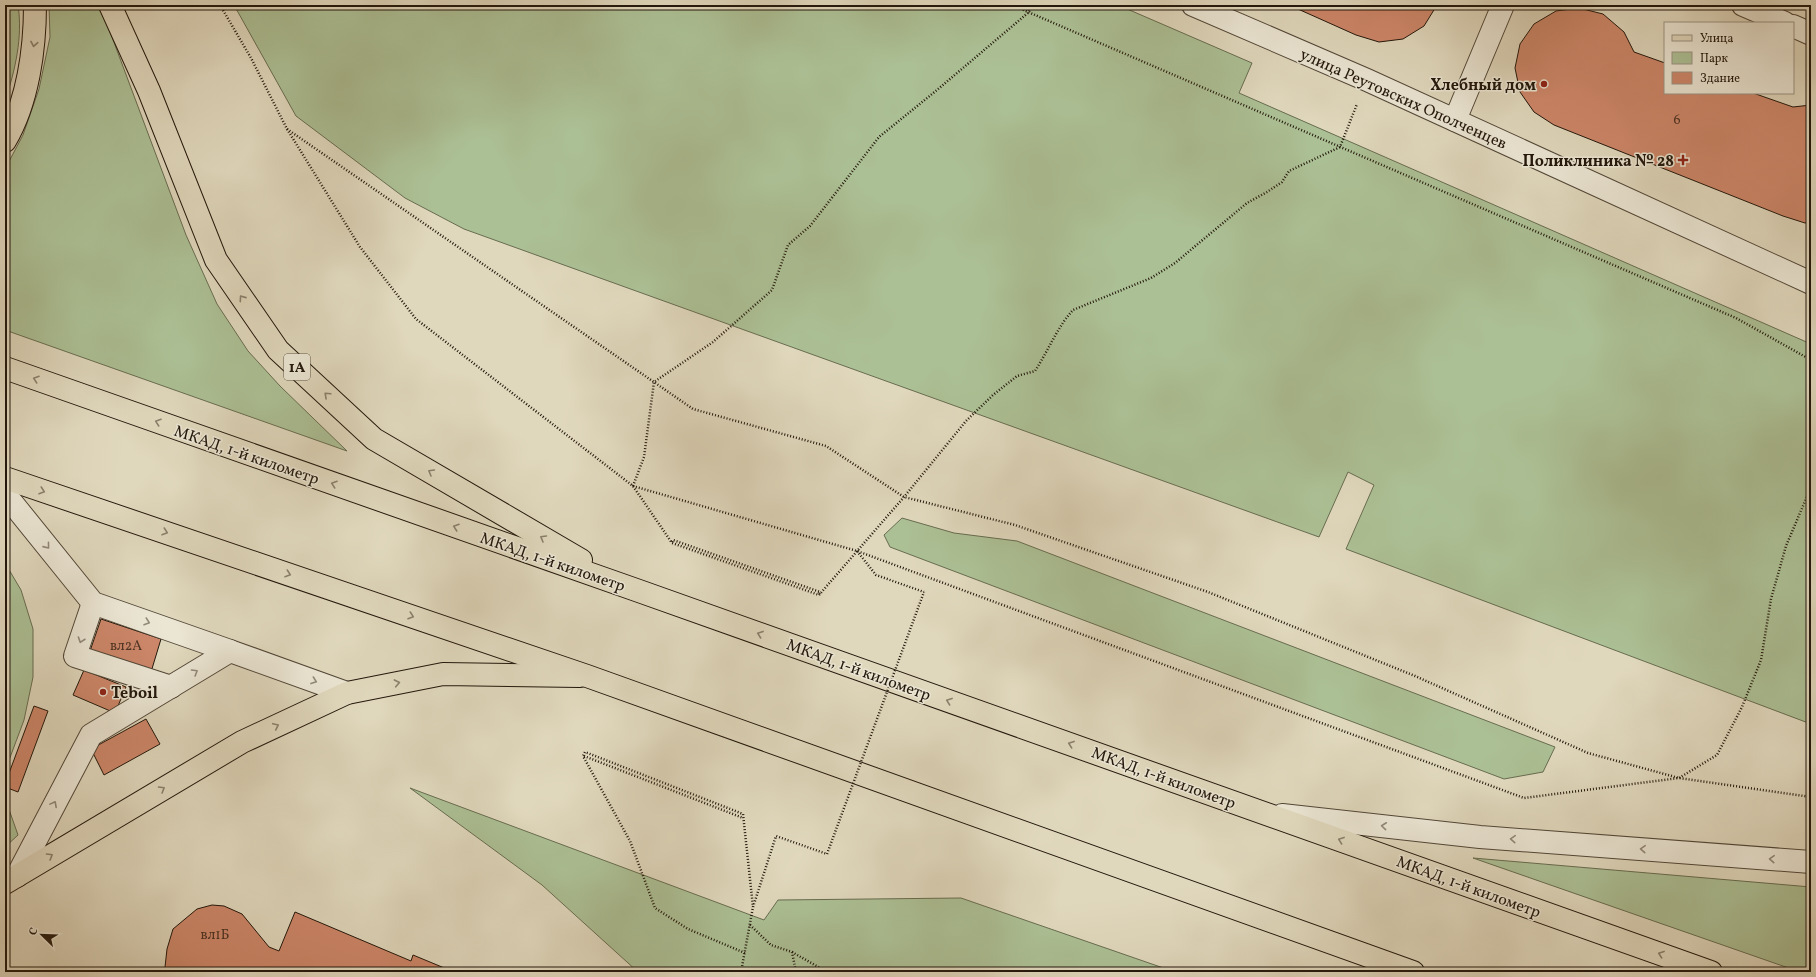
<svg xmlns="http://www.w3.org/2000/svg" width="1816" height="977" viewBox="0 0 1816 977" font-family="Vollkorn,serif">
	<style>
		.green { fill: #acc095; stroke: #676c50 }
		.building { fill: #cd876a; stroke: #22170c }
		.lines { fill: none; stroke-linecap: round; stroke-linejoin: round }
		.minor-casing { stroke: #524738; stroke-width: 24 }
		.major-casing { stroke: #22170c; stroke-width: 24 }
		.highway-casing { stroke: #22170c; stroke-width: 24 }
		.path { stroke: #22170c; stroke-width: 2.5; stroke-dasharray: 1 2; stroke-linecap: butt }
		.minor { stroke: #ebe6d4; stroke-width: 22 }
		.major { stroke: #e0d8bd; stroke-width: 22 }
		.highway { stroke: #e0d8bd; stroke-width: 22 }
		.path-bridge { stroke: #22170c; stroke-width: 2.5; stroke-dasharray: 1 2; stroke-linecap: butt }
		.oneway { stroke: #8a816d }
		.oneway2 { stroke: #91897a }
		.poi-dot { fill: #8f2418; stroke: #ebe6d4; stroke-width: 1.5 }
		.labels { text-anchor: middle; stroke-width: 3; stroke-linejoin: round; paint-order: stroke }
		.number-label { font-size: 14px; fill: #4d3324 }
		.shield { fill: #ebe6d4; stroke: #5e5548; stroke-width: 1 }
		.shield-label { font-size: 15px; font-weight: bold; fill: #22170c }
		.poi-label { font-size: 16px; font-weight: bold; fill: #22170c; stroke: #ebe6d4; text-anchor: end }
		.street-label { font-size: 16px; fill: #22170c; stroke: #ebe6d4 }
	</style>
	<rect width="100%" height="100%" fill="#e0d8bd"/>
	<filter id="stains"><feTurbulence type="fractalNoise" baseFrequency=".005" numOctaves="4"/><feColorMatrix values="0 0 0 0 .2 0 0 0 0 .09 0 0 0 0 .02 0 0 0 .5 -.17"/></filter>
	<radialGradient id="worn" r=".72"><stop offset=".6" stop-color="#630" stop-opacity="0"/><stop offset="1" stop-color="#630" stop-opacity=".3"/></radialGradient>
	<!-- green -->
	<g class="green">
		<path d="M5 5H18C23 37 15 71 5 101Z"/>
		<path d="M49 5H100L186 235 217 304 248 351 280 386 347 451 5 330V169L23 135 39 89 50 37Z"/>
		<path d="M234 5H1118L1252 63 1239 93 1811 344V724L1346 549 1374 485 1348 472 1319 537 464 229 405 198 296 116Z"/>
		<path d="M902 518 954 533 1017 541 1555 747 1543 772 1504 779 890 547 884 535Z"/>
		<path d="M5 563 21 590 33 629V677L24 720 5 771Z"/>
		<path d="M410 788 764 920 778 900 961 898 1175 972H638L542 885Z"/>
		<path d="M5 798 18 835 5 847Z"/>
		<path d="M1473 858 1811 887V972H1800Z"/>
	</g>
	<!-- building -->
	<g class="building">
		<path d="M1289 5H1437L1424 26 1403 39 1379 42 1356 35Z"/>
		<path d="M1579 8 1603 14 1624 32 1634 52 1665 63V93H1753L1793 107 1811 105V222L1805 223 1783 216 1554 125 1534 112 1520 92 1515 68 1520 44 1534 24 1556 11Z"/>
		<path d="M101 619 161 639 151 672 90 651Z"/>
		<path d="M84 670 126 687 115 713 73 695Z"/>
		<path d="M34 706 48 711 18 792 5 787V784Z"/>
		<path d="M146 719 160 744 104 775 91 749Z"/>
		<path d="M212 905 224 906 242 914 269 947 279 951 295 912 411 961 413 955 454 972H167L165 967 167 949 173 929 197 909Z"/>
	</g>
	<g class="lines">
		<!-- minor casing -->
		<g class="minor-casing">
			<g id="minor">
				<path d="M1193 5 1367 80 1811 283"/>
				<path d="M1743 5 1785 23"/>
				<path d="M1793 26 1811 34"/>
				<path d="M1455 120 1503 5"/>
				<path d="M5 494 93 603 230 651"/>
				<path d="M93 603 75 656 171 687"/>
				<path d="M1282 815 1480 837 1811 862"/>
				<path d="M17 876 91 735 230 651 347 693"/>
			</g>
		</g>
		<!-- major casing -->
		<g class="major-casing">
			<path id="major" d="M5 883 242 742 347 693 443 674 580 676"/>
		</g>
		<!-- highway casing -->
		<g class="highway-casing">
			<g id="highway">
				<path d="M110 5 149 91 216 260 278 350 374 439 581 560"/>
				<path d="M5 141C28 102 35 49 35 5"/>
				<path d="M5 368 639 591 1711 972"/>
				<path d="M5 478 587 676 1413 972"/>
			</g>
		</g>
		<!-- path -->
		<g class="path">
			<path d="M220 5 251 58 287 129 360 247 416 319 633 486 672 543 819 595"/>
			<path d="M1012 5 1736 318 1811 360"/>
			<path d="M287 129 693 409 826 446 904 497 1015 525 1208 592 1415 676 1588 753 1679 778 1811 797"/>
			<path d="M633 486 857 551 1524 798 1679 778 1717 755 1742 707 1761 660 1771 599 1786 546 1811 487"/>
			<path d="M633 486 644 457 654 382 713 342 772 290 788 245 810 226 879 137 937 90 1029 12 1032 5"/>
			<path d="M672 542 673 540 820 592 819 594"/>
			<path d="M857 551 876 575 924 592"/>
			<path d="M819 595 904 497 966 421 993 395 1017 376 1035 371C1048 351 1058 326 1073 310L1151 278 1175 263 1247 203 1267 192 1282 182 1289 171 1340 147 1357 104"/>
			<path d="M584 756 743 818"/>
			<path d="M750 925 771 945 792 952 796 972"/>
			<path d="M792 952 827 972"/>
			<path d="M745 953 688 929 655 908 630 841 583 756 585 752 743 814 753 907"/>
			<path d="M741 972 753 907 776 836 827 854"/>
		</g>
		<!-- minor -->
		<use href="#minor" class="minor"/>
		<!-- major -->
		<use href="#major" class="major"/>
		<!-- highway -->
		<use href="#highway" class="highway"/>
		<!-- path-bridge -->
		<path class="path-bridge" d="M827 854 924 592"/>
	</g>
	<!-- one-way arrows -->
	<defs><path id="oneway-chevron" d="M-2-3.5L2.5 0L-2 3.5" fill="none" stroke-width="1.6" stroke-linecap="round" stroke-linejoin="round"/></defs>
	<g class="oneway">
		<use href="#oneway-chevron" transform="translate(34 44) rotate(100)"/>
		<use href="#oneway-chevron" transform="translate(242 298) rotate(-125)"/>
		<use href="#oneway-chevron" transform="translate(36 379) rotate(-161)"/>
		<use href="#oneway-chevron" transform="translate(327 395) rotate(-137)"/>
		<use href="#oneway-chevron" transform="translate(158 422) rotate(-161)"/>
		<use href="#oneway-chevron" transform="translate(431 472) rotate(-150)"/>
		<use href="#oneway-chevron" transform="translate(334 484) rotate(-161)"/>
		<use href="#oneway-chevron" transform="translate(42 491) rotate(19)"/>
		<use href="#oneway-chevron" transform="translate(456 527) rotate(-161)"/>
		<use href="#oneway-chevron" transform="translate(165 532) rotate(19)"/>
		<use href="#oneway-chevron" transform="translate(543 538) rotate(-150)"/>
		<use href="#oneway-chevron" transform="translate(288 574) rotate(19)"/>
		<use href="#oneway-chevron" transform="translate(411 616) rotate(19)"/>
		<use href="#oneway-chevron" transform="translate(760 634) rotate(-160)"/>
		<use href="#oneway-chevron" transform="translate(397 683) rotate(-11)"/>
		<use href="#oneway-chevron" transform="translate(949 701) rotate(-160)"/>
		<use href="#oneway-chevron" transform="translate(276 726) rotate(-25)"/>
		<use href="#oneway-chevron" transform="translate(1071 744) rotate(-160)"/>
		<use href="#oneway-chevron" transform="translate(162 789) rotate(-31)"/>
		<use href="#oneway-chevron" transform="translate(1341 840) rotate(-160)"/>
		<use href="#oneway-chevron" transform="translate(50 856) rotate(-31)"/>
		<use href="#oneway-chevron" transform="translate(1661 954) rotate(-160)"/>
	</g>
	<g class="oneway2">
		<use href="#oneway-chevron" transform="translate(47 546) rotate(51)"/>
		<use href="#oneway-chevron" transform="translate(147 622) rotate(19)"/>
		<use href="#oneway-chevron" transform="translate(81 640) rotate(109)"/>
		<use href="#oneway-chevron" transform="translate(195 672) rotate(-31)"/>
		<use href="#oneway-chevron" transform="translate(314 681) rotate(20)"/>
		<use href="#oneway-chevron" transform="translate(54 804) rotate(-62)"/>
		<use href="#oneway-chevron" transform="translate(1384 826) rotate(-174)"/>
		<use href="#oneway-chevron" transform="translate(1513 839) rotate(-176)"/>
		<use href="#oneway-chevron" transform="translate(1643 849) rotate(-176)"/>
		<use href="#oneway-chevron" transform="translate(1772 859) rotate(-176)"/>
	</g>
	<!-- markers -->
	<g class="poi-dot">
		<circle cx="1544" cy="84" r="4"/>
		<path d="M1681 154h4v4h4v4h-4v4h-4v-4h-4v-4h4z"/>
		<circle cx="103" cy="692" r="4"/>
	</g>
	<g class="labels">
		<!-- number labels -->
		<g class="number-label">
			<text x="1677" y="124">6</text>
			<text x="126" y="650">вл2А</text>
			<text x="215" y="939">вл1Б</text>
		</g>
		<!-- shield labels -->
		<rect class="shield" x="284" y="354" width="26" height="26" rx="3"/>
		<g class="shield-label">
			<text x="297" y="372">1A</text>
		</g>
		<!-- poi labels -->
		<g class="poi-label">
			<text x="1536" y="90">Хлебный дом</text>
			<text x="1674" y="166">Поликлиника № 28</text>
			<text x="111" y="698" text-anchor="start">Teboil</text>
		</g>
		<!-- street labels -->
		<g class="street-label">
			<text transform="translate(1404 98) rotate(24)" y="6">улица Реутовских Ополченцев</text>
			<text transform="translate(247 454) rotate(19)" y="6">МКАД, 1-й километр</text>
			<text transform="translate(553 561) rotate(19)" y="6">МКАД, 1-й километр</text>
			<text transform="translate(859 669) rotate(20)" y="6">МКАД, 1-й километр</text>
			<text transform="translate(1164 777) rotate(20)" y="6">МКАД, 1-й километр</text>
			<text transform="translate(1469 886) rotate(20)" y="6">МКАД, 1-й километр</text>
		</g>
	</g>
	<!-- margin -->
	<rect width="1816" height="977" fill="none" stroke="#e0d8bd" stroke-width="20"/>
	<rect x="6" y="6" width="1804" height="965" fill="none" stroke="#22170c" stroke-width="2"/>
	<rect x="10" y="10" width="1796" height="957" fill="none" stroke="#22170c"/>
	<!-- legend -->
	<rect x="1664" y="22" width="130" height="72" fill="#ebe6d4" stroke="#9b9384"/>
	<rect x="1672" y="35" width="20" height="6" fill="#e0d8bd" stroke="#9b9384"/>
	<text x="1700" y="42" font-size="12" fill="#22170c">Улица</text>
	<rect x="1672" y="52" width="20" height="12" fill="#acc095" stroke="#9b9384"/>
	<text x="1700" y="62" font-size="12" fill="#22170c">Парк</text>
	<rect x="1672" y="72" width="20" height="12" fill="#cd876a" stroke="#9b9384"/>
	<text x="1700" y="82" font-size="12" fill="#22170c">Здание</text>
	<!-- north arrow -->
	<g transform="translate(42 935) rotate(293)" stroke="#ebe6d4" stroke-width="3" paint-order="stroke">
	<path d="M0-3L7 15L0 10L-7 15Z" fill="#22170c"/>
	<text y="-6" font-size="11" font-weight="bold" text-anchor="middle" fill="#22170c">С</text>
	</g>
	<rect width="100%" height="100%" filter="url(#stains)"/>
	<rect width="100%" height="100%" fill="url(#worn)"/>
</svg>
